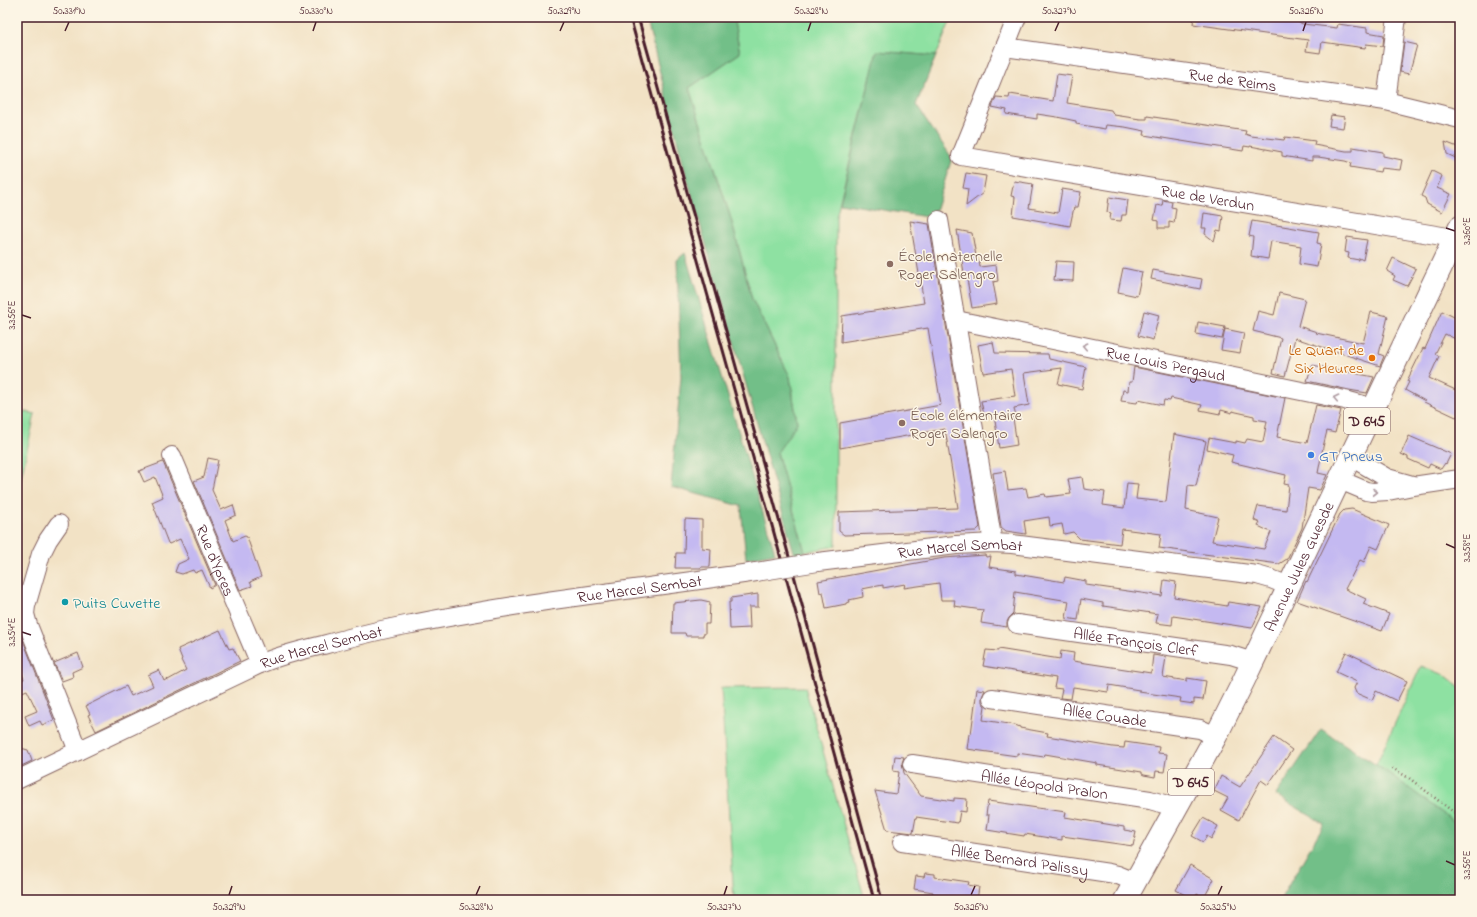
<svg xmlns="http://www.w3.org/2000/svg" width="1477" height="917" viewBox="0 0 1477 917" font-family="'Indie Flower',sans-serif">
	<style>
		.green { fill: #8ee1a2; stroke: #6c8066 }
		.forest { fill: #72bf88; stroke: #5e6f5a }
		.building { fill: #c4b9f1 }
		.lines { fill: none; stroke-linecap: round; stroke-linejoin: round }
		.minor-casing { stroke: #856361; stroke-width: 20 }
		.major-casing { stroke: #856361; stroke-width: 24 }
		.path { stroke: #856361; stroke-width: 2.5; stroke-dasharray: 1 3; stroke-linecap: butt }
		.minor { stroke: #fff; stroke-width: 18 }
		.major { stroke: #fff; stroke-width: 22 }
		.rail { stroke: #4a1f2b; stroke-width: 3 }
		.minor-bridge-casing { stroke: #856361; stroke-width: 20; stroke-linecap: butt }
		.minor-bridge { stroke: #fff; stroke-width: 18 }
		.oneway { stroke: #ae9aa0 }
		.ticks { fill: none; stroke: #4a1f2b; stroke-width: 1.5 }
		.education-dot { fill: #8d6e63; stroke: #fcf5e5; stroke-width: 1.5 }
		.food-dot { fill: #e8710a; stroke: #fcf5e5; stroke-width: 1.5 }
		.shop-dot { fill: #3f7fe0; stroke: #fcf5e5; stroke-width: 1.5 }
		.culture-dot { fill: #0f9aa8; stroke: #fcf5e5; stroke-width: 1.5 }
		.labels { text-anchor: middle; stroke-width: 3; stroke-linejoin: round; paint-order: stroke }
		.shield { fill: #fcf5e5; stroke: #7f5f63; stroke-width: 1 }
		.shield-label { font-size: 15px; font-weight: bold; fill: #4a1f2b }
		.street-label { font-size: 16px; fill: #4a1f2b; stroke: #fcf5e5 }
		.education-label { font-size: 16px; fill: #785e54; stroke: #fcf5e5; text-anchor: start }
		.food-label { font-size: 16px; fill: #c56008; stroke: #fcf5e5; text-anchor: end }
		.shop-label { font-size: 16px; fill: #366cbe; stroke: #fcf5e5; text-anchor: start }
		.culture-label { font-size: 16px; fill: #0d838f; stroke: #fcf5e5; text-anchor: start }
		.neatline { fill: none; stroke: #4a1f2b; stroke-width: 1.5 }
		.ticks-label { font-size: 10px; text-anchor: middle; fill: #4a1f2b }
	</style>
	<rect width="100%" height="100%" fill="#fcf5e5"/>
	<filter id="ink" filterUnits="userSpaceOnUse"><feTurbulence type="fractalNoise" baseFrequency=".025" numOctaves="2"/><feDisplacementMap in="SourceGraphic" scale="8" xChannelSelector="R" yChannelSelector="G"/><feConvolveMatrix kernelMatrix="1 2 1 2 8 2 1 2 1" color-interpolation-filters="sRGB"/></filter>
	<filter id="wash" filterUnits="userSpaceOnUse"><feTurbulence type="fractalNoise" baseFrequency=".012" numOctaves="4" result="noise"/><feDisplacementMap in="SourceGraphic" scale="16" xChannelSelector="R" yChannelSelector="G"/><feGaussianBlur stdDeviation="0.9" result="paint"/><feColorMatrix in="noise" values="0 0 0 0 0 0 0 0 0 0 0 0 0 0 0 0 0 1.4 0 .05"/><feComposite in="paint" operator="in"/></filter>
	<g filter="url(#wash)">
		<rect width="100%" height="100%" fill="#f2e2c5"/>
		<!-- green -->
		<g class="green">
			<path d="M733 17H952L936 56 877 51 836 217V546L805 552 777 452 797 422 790 377 752 299 731 219 689 88 740 53Z"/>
			<path d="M17 410 35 414 17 496Z"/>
			<path d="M1421 666 1445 675 1460 687V826L1376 765Z"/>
			<path d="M805 687 865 900H734L721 688Z"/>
		</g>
		<!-- forest -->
		<g class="forest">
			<path d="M646 17H733L740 53 689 88 731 219 752 299 790 377 797 423 777 453 805 552 795 556 685 171Z"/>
			<path d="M877 51 936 56 916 105 952 158 933 218 840 203Z"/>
			<path d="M685 253 775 553 746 559 741 506 671 487 681 377 677 260Z"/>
			<path d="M1321 729 1390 774 1460 826V900H1280L1324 824 1276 795Z"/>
		</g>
		<g id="blocks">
			<!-- building -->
			<g class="building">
				<path d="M1194 17H1289L1298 18V22L1303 24 1337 28 1338 24 1367 28V32L1384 35 1383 46 1366 44 1365 48 1322 42 1320 53 1306 51 1308 40 1193 24Z"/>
				<path d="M1404 42 1417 45 1409 74 1400 72Z"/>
				<path d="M1057 74 1072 76 1067 103 1111 110 1114 115 1140 119H1147V116L1246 131 1245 134 1251 136 1284 140 1285 137 1315 141 1314 145 1346 151H1353V147L1383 152V156L1402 160 1400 170 1381 168 1380 172 1350 167 1351 163 1345 161 1318 157H1312V161L1282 156V152L1250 146V147L1244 146 1243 151 1144 135 1145 131 1125 127 1106 125 1105 129 1076 124V121L1057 117 1037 114V119L1006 114 1007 110 992 107 996 97 1009 98 1010 94 1053 101Z"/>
				<path d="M1331 115 1345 117 1343 128 1329 126Z"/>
				<path d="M1445 142 1460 148V160L1447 154Z"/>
				<path d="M1432 171 1442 176 1437 188 1451 194 1442 212 1427 204 1425 198 1421 196Z"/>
				<path d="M966 173 986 176 983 193 966 206 968 189 963 188Z"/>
				<path d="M1014 181 1033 184 1029 208 1058 213 1062 189 1081 192 1078 207H1074L1070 226 1013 216 1015 197 1011 196Z"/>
				<path d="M1109 197 1128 200 1126 215H1122L1121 221 1110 220V219L1111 213 1107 212Z"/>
				<path d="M1163 200 1172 202 1171 207 1176 208 1174 223 1169 222V228H1158V221L1154 220 1157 205 1162 206Z"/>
				<path d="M1204 213 1223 216 1221 231 1217 230 1214 241 1205 234 1206 228H1202Z"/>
				<path d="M910 221 929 224 980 527 976 531 844 535 839 531V512L958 508 945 429 840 448V423L941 405 928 328 841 342 842 316 924 303Z"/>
				<path d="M1252 221 1319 232 1317 243 1321 244 1317 267 1299 264 1301 246 1271 241 1268 259 1251 256 1253 237 1249 236Z"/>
				<path d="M957 230 972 233 977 262 979 261 980 267 996 265 998 281 993 282 997 304 972 308 967 279H965Z"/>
				<path d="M1347 237 1367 240 1363 260 1359 258V260L1348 258 1349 253 1345 252Z"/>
				<path d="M1393 258 1416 269 1407 286 1393 280 1395 276 1387 271Z"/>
				<path d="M1056 261 1074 262 1073 281 1054 280Z"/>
				<path d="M1123 268 1142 272 1137 296 1118 292Z"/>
				<path d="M1153 270 1202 279 1200 289 1151 279Z"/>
				<path d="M1279 293 1305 299 1298 326 1317 332 1316 333 1363 343 1371 312 1388 316 1379 354 1384 356 1380 366 1295 338 1285 376 1273 373 1281 338 1253 331 1258 311 1274 315Z"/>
				<path d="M1144 311 1159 315 1153 340 1138 336Z"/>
				<path d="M1442 311 1460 320V341L1445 334 1435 354 1439 356 1429 378 1460 392V417L1457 416 1456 417 1424 402 1425 401 1405 390 1409 382 1407 381 1423 348 1425 349Z"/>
				<path d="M1198 322 1225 327 1222 339 1196 334Z"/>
				<path d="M1225 329 1244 333 1240 353 1221 350Z"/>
				<path d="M993 342 995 353 1048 354 1049 359 1086 367 1082 389 1058 384 1062 368 1024 373 1029 405 1014 408 1016 418H1013L1017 445 999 448 994 414 984 415 981 401 1015 396 1011 369 983 373 978 345Z"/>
				<path d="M1312 365 1374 377 1367 393 1349 390 1307 381Z"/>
				<path d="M1134 367 1285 398 1277 437 1307 443 1316 405 1341 410 1335 433 1327 431 1323 447 1318 473 1327 475 1320 490 1308 488 1302 528 1287 559 1279 564 1159 548 1161 534 1122 529 1120 544 1080 539 1073 532 1064 534 1062 524 1050 526 1049 517 1024 521 1026 534 1006 531 1001 527 993 473 1005 471 1008 490 1026 488 1028 497 1045 494 1046 497 1071 494 1068 479 1082 477 1084 489 1105 492 1103 505 1124 508 1127 483 1138 484 1136 499 1166 502 1174 434 1206 441 1196 486 1188 485 1186 510 1218 517 1212 541 1264 549 1271 532 1258 526 1260 523 1254 520 1258 506 1286 510 1289 485 1284 484 1286 475 1231 462 1233 455 1207 449 1209 438 1236 443V441L1245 443 1247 439 1263 442 1267 421 1254 419V416L1232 411V413L1221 410 1220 414 1200 410 1202 405 1171 398 1170 401 1164 400 1163 405 1138 400 1137 403 1121 401 1123 390 1128 391 1129 382H1132Z"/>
				<path d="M1409 436 1451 454 1446 464 1445 463 1441 469 1430 464 1428 468 1408 459V457L1401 454Z"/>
				<path d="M208 458 218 460 212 490 221 510 233 505 236 515 225 520 233 541 245 536 247 537 261 577 250 582 252 586 240 590 194 481 204 477Z"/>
				<path d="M163 462 215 585 210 588 202 570 195 573 193 570 182 574 175 572 178 564 189 559 180 539 169 544 168 543 152 502 163 497 155 477 144 482 139 471Z"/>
				<path d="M1352 509 1389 525 1378 549 1371 546 1364 562 1360 560 1345 589 1366 599 1363 604 1389 614 1382 631 1297 601 1306 581 1307 582 1340 514 1344 510Z"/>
				<path d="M685 519 702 520V548L711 549 710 567H701V568H675L676 553H684Z"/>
				<path d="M985 555 986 557 991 556 989 567 1016 571V574L1064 582 1065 577 1086 581V585L1162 596 1164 580 1176 582 1174 597 1227 606 1228 602 1262 607 1252 628 1173 616 1172 625 1156 623 1158 614 1103 606V603L1081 599 1078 620 1066 618 1069 601 1015 592 1013 614 1009 618 1007 622V627L981 623 983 610 954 606 955 600H941L939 583 904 588 905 584 883 588V585L862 589 863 597 849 600 850 602 846 603V604L826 608 823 592 820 593 818 581 944 558Z"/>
				<path d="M758 594V607H749L750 628 730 629 729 602H731V598Z"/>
				<path d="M701 600 710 602 709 624H705V634H703V636H686L685 633H672L673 603Z"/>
				<path d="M220 630 229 649 233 648 240 661 96 731 88 715 90 714 86 706 126 686 131 696 153 686 148 675 159 670 164 681 167 679 168 680 186 670 181 660 182 659 178 649Z"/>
				<path d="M23 640 54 720 42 725 40 721 29 726 25 716 37 711 27 690 17 694V682L24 679 17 662V642Z"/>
				<path d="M998 649 1060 659 1061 651 1074 653 1073 661 1151 673 1153 655 1166 657 1163 677 1187 681V678L1206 681 1203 700 1194 699V704L1180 702 1181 698 1139 692V690L1109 685 1108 692 1073 687 1071 699 1060 698 1062 689 1054 688 1056 678 983 666 986 650 998 651Z"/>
				<path d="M1346 652 1407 681 1397 701 1376 691 1372 700 1356 693 1354 688 1357 682 1336 672Z"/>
				<path d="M78 653 83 667 72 672 73 677 62 681 54 663Z"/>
				<path d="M977 689 985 690 982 697V702L985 706 983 720 1015 725 1020 727V728L1048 733 1047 736 1113 747 1124 748 1125 742 1159 747 1158 753 1167 754 1164 772 1156 771 1155 777 1144 775 1142 774V772L1097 765V763L1045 754 1044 757 1017 753V756L967 749 969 734H971Z"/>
				<path d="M1274 737 1292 750 1268 785 1261 780 1239 820 1221 810 1228 798 1214 791 1221 776 1240 787Z"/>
				<path d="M17 747 28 750 32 761 17 768Z"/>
				<path d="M895 756 904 757 902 763 904 773 921 796 954 801V798L967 799 966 812 960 811 958 823 916 817 913 833 887 830 875 791 896 794 899 772 893 771Z"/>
				<path d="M988 801 1066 812 1065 817 1124 827V830L1136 832 1133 846 1062 836V840L1025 834 1024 836 987 830 989 815H986Z"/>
				<path d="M1203 818 1218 826 1211 839 1207 836 1203 842 1192 836Z"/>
				<path d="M1190 865 1214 879 1204 898 1197 894 1194 900 1176 890Z"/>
				<path d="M925 873 935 874V877L969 882 968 885 979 887 977 900H963L932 896 933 892 914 889 916 876 924 877Z"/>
			</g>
		</g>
	</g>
	<g filter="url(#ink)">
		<use href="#blocks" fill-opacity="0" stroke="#856361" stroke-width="1"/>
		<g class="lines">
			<!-- minor casing -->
			<g class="minor-casing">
				<g id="minor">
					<path id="s1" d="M1017 17 961 156 1460 239"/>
					<path id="s2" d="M1005 47 1386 101 1460 119"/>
					<path d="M1386 101 1397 17"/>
					<path d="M939 220 993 543"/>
					<path id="s3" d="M956 320 1345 400 1363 405 1373 409"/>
					<path id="s4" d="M172 456 260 664"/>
					<path d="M1351 457 1387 478 1412 485"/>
					<path d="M1340 480 1366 491 1372 492 1388 491 1413 486 1460 479"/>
					<path d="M59 524 48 540 41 554 26 606 25 614 28 625 78 751"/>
					<path id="s5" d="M818 562 956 545 993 543 1012 544 1257 575 1271 579 1289 586"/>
					<path id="s6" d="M1017 624 1231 655 1253 662"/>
					<path id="s7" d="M992 698 1193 728 1200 729 1216 736"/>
					<path id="s8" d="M912 764 1150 800 1164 804 1175 809"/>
					<path id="s9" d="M17 780 260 664C280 655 302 650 323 645 352 637 382 629 412 624 526 601 641 589 756 572"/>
					<path id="s10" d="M902 842 1109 873 1118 875 1135 882"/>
				</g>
			</g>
			<!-- major casing -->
			<g class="major-casing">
				<g id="major">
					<path id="s11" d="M1125 900 1216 736 1244 680 1460 227"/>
				</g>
			</g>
			<!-- path -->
			<path class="path" d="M1392 768 1409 778 1460 817"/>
			<!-- minor -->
			<use href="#minor" class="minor"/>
			<!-- major -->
			<use href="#major" class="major"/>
			<!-- rail -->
			<g class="rail">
				<path d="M630 17 771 522 874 900"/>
				<path d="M638 17 779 520 882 900"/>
			</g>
			<!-- minor-bridge casing -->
			<g class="minor-bridge-casing">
				<path id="minor-bridge" d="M756 572 818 562"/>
			</g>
			<!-- minor-bridge -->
			<use href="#minor-bridge" class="minor-bridge"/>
		</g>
		<!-- one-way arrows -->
		<defs><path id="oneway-chevron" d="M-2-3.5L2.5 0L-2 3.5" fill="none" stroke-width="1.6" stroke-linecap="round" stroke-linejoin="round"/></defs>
		<g class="oneway">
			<use href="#oneway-chevron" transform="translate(1085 346) rotate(-168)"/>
			<use href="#oneway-chevron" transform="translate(1336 398) rotate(-168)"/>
			<use href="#oneway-chevron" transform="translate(1375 492)"/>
		</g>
	</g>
	<!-- ticks -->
	<path class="ticks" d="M65 31 69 22M313 31 316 22M560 31 564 22M808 31 811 22M1055 31 1059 22M1303 31 1306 22M1446 228 1455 231M22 315 31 318M1446 544 1455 548M22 632 31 635M1446 861 1455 865M229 895 232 886M476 895 480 886M724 895 727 886M971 895 975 886M1218 895 1222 886"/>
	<!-- markers -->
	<g class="education-dot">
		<circle cx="890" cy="264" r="4"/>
		<circle cx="902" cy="423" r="4"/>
	</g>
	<circle class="food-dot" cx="1372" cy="358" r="4"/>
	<circle class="shop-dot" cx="1311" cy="455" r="4"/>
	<circle class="culture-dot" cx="65" cy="602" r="4"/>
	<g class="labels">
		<!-- shield labels -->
		<g class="shield">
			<rect x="1344" y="408" width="46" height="26" rx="3"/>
			<rect x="1168" y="769" width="46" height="26" rx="3"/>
		</g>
		<g class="shield-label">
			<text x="1367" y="426">D 645</text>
			<text x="1191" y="787">D 645</text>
		</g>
		<!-- street labels -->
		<g class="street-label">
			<text dy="6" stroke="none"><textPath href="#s2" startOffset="230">Rue de Reims</textPath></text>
			<text dy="6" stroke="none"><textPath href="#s1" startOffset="400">Rue de Verdun</textPath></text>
			<text dy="6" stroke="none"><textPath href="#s3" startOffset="214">Rue Louis Pergaud</textPath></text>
			<text dy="6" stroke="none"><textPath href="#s5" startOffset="143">Rue Marcel Sembat</textPath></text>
			<text dy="6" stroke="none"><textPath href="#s4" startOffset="113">Rue d'Ypres</textPath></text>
			<text dy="6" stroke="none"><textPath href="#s11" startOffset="376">Avenue Jules Guesde</textPath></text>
			<text dy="6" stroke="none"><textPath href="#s9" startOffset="657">Rue Marcel Sembat</textPath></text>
			<text dy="6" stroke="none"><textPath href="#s6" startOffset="120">Allée François Clerf</textPath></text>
			<text dy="6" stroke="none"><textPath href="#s9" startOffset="333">Rue Marcel Sembat</textPath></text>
			<text dy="6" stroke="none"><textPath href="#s7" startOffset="114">Allée Couade</textPath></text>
			<text dy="6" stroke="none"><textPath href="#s8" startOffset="134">Allée Léopold Pralon</textPath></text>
			<text dy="6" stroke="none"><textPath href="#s10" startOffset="119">Allée Bernard Palissy</textPath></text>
		</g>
		<!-- education labels -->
		<g class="education-label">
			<text x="898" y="261">École maternelle<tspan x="898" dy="18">Roger Salengro</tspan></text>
			<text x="910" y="420">École élémentaire<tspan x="910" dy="18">Roger Salengro</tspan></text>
		</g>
		<!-- food labels -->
		<g class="food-label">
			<text x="1364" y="355">Le Quart de<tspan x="1364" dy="18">Six Heures</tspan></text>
		</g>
		<!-- shop labels -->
		<g class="shop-label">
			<text x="1319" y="461">GT Pneus</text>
		</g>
		<!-- culture labels -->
		<g class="culture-label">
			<text x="73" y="608">Puits Cuvette</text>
		</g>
	</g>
	<!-- margin -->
	<rect width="1477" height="917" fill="none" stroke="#fcf5e5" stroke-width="44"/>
	<rect x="22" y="22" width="1433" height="873" class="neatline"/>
	<g class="ticks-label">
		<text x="69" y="14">50.331°N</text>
		<text x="316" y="14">50.330°N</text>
		<text x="564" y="14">50.329°N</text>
		<text x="811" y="14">50.328°N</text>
		<text x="1059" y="14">50.327°N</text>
		<text x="1306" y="14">50.326°N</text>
		<text transform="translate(1466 231) rotate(-90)" y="4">3.360°E</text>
		<text transform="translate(11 315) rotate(-90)" y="4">3.356°E</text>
		<text transform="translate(1466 548) rotate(-90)" y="4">3.358°E</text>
		<text transform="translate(11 632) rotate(-90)" y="4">3.354°E</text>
		<text transform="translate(1466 865) rotate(-90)" y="4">3.356°E</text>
		<text x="229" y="910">50.329°N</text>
		<text x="476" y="910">50.328°N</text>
		<text x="724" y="910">50.327°N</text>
		<text x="971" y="910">50.326°N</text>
		<text x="1218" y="910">50.325°N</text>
	</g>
</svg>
